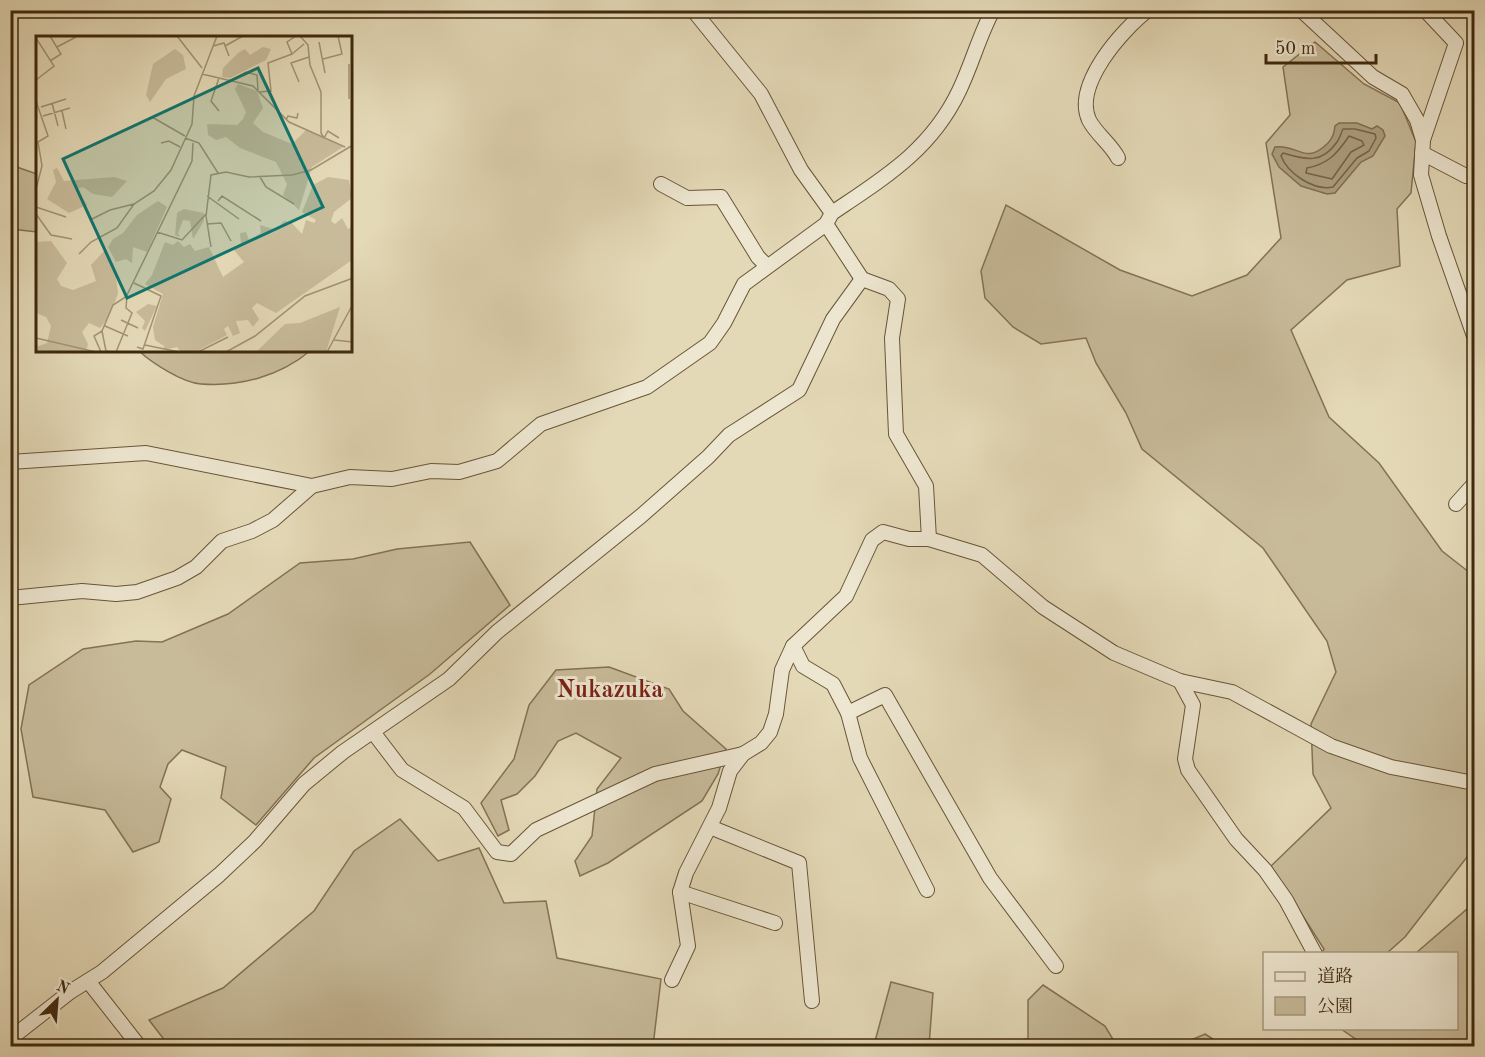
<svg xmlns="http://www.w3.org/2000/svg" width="1485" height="1057" viewBox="0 0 1485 1057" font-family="'Old Standard TT','Noto Serif JP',serif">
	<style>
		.green { fill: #c8bb9a; stroke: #837254; stroke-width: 1.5 }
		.water { fill: #ac9d7e; stroke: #806f51; stroke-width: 1.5 }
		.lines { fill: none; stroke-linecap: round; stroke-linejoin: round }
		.shore { stroke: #756346; stroke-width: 1.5 }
		.street-casing { stroke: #685538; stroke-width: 16 }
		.street { stroke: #ede6d0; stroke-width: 14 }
		.labels { text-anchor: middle; stroke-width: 6; stroke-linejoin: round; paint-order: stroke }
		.quarter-label { font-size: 24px; font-weight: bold; fill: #7a1f14; stroke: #ede6d0 }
		.inset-road { fill: none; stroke: #a29373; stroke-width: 1.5 }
		.view { fill: #0f766e; fill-opacity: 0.15; stroke: #0f766e; stroke-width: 3 }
		.inset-edge { fill: none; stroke: #3e290e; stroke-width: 3 }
	</style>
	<rect width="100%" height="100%" fill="#e4d9b7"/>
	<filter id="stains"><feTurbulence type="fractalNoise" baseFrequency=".00333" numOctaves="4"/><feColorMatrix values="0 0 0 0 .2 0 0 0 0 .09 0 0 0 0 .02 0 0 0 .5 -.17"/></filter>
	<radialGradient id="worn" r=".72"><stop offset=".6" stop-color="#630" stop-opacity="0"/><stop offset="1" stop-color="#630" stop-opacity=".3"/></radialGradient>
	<!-- green -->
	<g class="green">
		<path d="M1315 42 1364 84 1400 103 1416 142 1411 193 1397 209 1400 266 1347 280 1291 330 1329 417 1379 463 1442 551 1474 576V848L1405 937 1387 953H1322L1324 949 1271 866 1331 808 1313 774 1311 724 1336 672 1327 641 1263 548 1142 449 1126 413 1096 363 1086 338 1041 344 1013 327 985 298 981 271 1006 205 1120 270 1192 296 1247 275 1281 238 1266 143 1290 115 1283 67Z"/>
		<path d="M11 165 37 174V232L11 229Z"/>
		<path d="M139 351H310C280 376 240 387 201 384 183 383 152 363 139 351Z"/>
		<path d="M470 542 510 605 430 674 314 758 256 825 221 798 226 767 182 750 168 764 160 787 171 799 159 842 133 852 105 810 33 797 21 729 29 685 83 649 136 641 162 642 228 614 300 563 353 559 397 549Z"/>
		<path d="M609 667 669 689 683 711 726 749 718 774 702 801 608 863 580 876 575 861 592 836 597 789 621 758 576 733 558 741 535 776 517 794 501 800 509 830 498 836 481 803 514 759 529 705 556 670Z"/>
		<path d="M400 819 438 861 479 848 504 903 546 901 557 958 661 979 653 1046H169L149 1020 223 988 314 911 354 851Z"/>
		<path d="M1474 903V1046H1366L1341 1029 1456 1028V954L1416 953Z"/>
		<path d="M891 982 933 993 929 1046H866L874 1045Z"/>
		<path d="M1043 985 1105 1026 1117 1046H972L1028 1039V1000Z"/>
		<path d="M1205 1034 1224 1046H1177Z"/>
	</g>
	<!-- water -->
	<path class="water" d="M1339 123H1357L1372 129 1377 126 1383 130 1385 136 1373 156 1361 162 1335 193 1327 194 1301 186 1279 167 1272 154 1275 147C1299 144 1305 166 1328 143 1333 137 1334 134 1335 126Z"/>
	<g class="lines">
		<!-- shore -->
		<g class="shore">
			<path d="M1343 129H1355L1375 134 1376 138 1369 151 1357 158 1333 187C1314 191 1288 174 1281 156L1283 153C1306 160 1322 164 1337 142 1340 138 1341 133 1343 129Z"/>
			<path d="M1349 136 1362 141 1364 145 1351 152 1332 179 1306 173 1307 168C1328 164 1337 154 1349 136Z"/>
		</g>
		<!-- street casing -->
		<g class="street-casing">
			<g id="street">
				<path d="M693 10 761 94 801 170 832 213"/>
				<path d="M1301 10 1373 77 1402 94 1417 120 1423 140 1421 175 1439 236 1474 336"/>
				<path d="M1423 140 1456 43 1425 10"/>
				<path d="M1422 153 1466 176 1474 177"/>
				<path d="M1118 158C1111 144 1096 134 1089 120 1073 85 1122 30 1148 10"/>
				<path d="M661 184 687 198 721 197 758 257 767 266"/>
				<path d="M826 224 862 279 889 289 898 299 892 338 896 434 926 486 929 539"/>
				<path d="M10 462 146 453 312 486"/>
				<path d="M1456 504 1474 484"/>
				<path d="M10 598 82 591 116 594 137 592 177 578 196 567 222 541 252 531 273 520 312 486 350 477 392 479 431 471 459 472 497 461 541 424 647 387 710 343 724 323 744 284 826 224 832 213C884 178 931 150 959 91 972 64 979 36 993 10"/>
				<path d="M793 646 803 666 833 684 848 713 860 758 927 890"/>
				<path d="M1180 681 1193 705 1185 759 1188 770 1236 839 1265 870 1286 900 1315 954"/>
				<path d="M848 713 885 695 990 878 1056 966"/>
				<path d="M373 732 402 770 464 808 497 852 511 854 536 830 655 774 743 754"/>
				<path d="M710 827 799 863 812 1001"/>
				<path d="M680 892 775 923"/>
				<path d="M672 980 688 946 680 892 686 873 719 808 730 771 743 754 761 743 770 732 776 714 782 670 793 646 846 596 872 540 883 532 909 539H929L982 555 1043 607 1114 653 1180 681 1232 692 1331 746 1391 767 1474 783"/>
				<path d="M88 981 139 1046"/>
				<path d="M10 1039 70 992 102 972 219 875 255 841 304 784 343 752 449 679 497 632 641 516 708 457 729 435 799 390 833 319 862 279"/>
			</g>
		</g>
		<!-- street -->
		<use href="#street" class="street"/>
	</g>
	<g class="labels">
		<!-- quarter labels -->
		<g class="quarter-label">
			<text x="610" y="697">Nukazuka</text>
		</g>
	</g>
	<!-- overview -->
	<g transform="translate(36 36)">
		<rect width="316" height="316" fill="#e4d9b7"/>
		<path d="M227 11 235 13 230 24 194 42 186 41 187 32 202 17 209 13 214 19ZM139 13 147 19 150 33 130 43 114 66 110 59 117 28ZM202 48 221 55 227 72 217 87 227 96 256 108 270 94 307 111 276 131 263 174 247 159 251 148 240 126 204 112 190 101 180 104 172 99 171 88 201 89 207 83 210 76 199 53ZM21 132 28 145 78 141 91 145 76 161 57 158 47 151 40 153 51 169 33 177 11 163 20 146 17 134ZM292 141 313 144 316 162 298 176 295 185 299 188 306 182 312 193 316 191V224L240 277 221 267 216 272 223 283 217 291 212 284 200 285 204 297 197 300 192 290 188 293 191 299 159 316H145L141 311 128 314V310L119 304 117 291 127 258 109 248 116 239 129 206 137 209 142 205 148 211 154 208 159 215 173 211 187 241 208 226 197 213 205 207 204 197 210 196 213 204 225 197 224 189 240 194 248 185 255 186 266 198 270 184 278 187 280 184 266 176 277 149ZM122 165 131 171 111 216 97 211 96 227 90 223 80 226 72 211 77 203 87 197 101 179ZM148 173 168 177V185L157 203 154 185 147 184 142 197 144 201 139 199 141 177ZM15 205 31 227 21 243 25 250 37 254 60 245 55 229 69 214 80 241 82 258 72 282 64 292 53 287 46 296 52 308 50 316H0V311L11 307 15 290 10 281 0 277V206ZM112 268 121 270 109 295 106 292 109 285 100 276ZM304 271 290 316H220L249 288 264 287Z" fill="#c8bb9a"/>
		<path class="inset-road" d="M14 0 25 18 14 25M141 0 166 32M260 0 251 6 256 18 268 8M264 0 272 9 274 29 285 56V97L288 102M0 2 18 30 0 44M283 6 289 37M177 10 188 7 193 20M189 10 207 0M21 11 40 1M287 23 306 18 302 0M166 38 217 50 253 86 309 111M183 42 175 65 183 75M196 44 210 36 221 39 222 54M263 46 255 27 273 21M223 56 235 55 232 27 256 18M313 63V28M0 65 12 100 2 106 6 130 0 153M16 67 22 90M5 71 30 63M26 75 30 93M7 80 34 72M116 81 149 100M250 84 252 80 261 82 262 77M149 102 163 107 182 137M288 102 292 95 303 102M125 107 133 105 144 111M224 141 230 151 258 168M171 160 203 183M182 165 186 160 225 185M0 171 30 181M0 178 15 199 36 203M54 184 74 174 98 168M171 188 185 187 195 205M121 196 146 204 171 177M175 211 170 180 175 139 190 136 213 141 256 139 275 134 317 109M43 218 55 206 81 192 98 168 118 155 135 134 156 88 158 60 181 0M98 247 125 260 107 313 101 311M85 284 102 292M69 290 92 300M66 295 70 315 76 316M0 302 60 316M298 304 317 306M109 309 143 316M65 316 58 300 66 295 77 269 91 260M80 316 96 277 90 272 91 259 156 125 157 107M162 316 192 301M190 316 219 300 269 260 317 242M291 316 317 268"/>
		<path class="view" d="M222 32 287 171 91 262 27 123Z"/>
		<rect width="316" height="316" class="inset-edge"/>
	</g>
	<!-- margin -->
	<rect width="1485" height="1057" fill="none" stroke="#e4d9b7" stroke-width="36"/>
	<rect x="12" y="12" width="1461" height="1033" fill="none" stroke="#3e290e" stroke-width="3"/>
	<rect x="18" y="18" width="1449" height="1021" fill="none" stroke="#3e290e" stroke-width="1.5"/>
	<!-- legend -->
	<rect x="1263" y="952" width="195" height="78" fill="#ede6d0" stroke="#a79a82" stroke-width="1.5"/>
	<rect x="1275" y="972" width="30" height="9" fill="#ede6d0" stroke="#a79a82" stroke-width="1.5"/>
	<text x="1317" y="982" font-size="18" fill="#3e290e">道路</text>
	<rect x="1275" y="997" width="30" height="18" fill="#c8bb9a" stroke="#a79a82" stroke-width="1.5"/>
	<text x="1317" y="1012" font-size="18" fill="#3e290e">公園</text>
	<!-- north arrow -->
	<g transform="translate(57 1000) rotate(25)" stroke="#ede6d0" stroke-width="4.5" paint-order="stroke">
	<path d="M0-4.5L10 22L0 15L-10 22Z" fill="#3e290e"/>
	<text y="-9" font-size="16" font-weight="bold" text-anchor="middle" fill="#3e290e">N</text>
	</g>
	<!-- scale -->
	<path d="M1266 54v9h110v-9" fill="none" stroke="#3e290e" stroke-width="3"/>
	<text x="1275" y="54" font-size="18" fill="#3e290e" stroke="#ede6d0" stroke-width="4.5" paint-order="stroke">50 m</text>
	<rect width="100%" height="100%" filter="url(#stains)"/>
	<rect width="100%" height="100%" fill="url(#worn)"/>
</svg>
